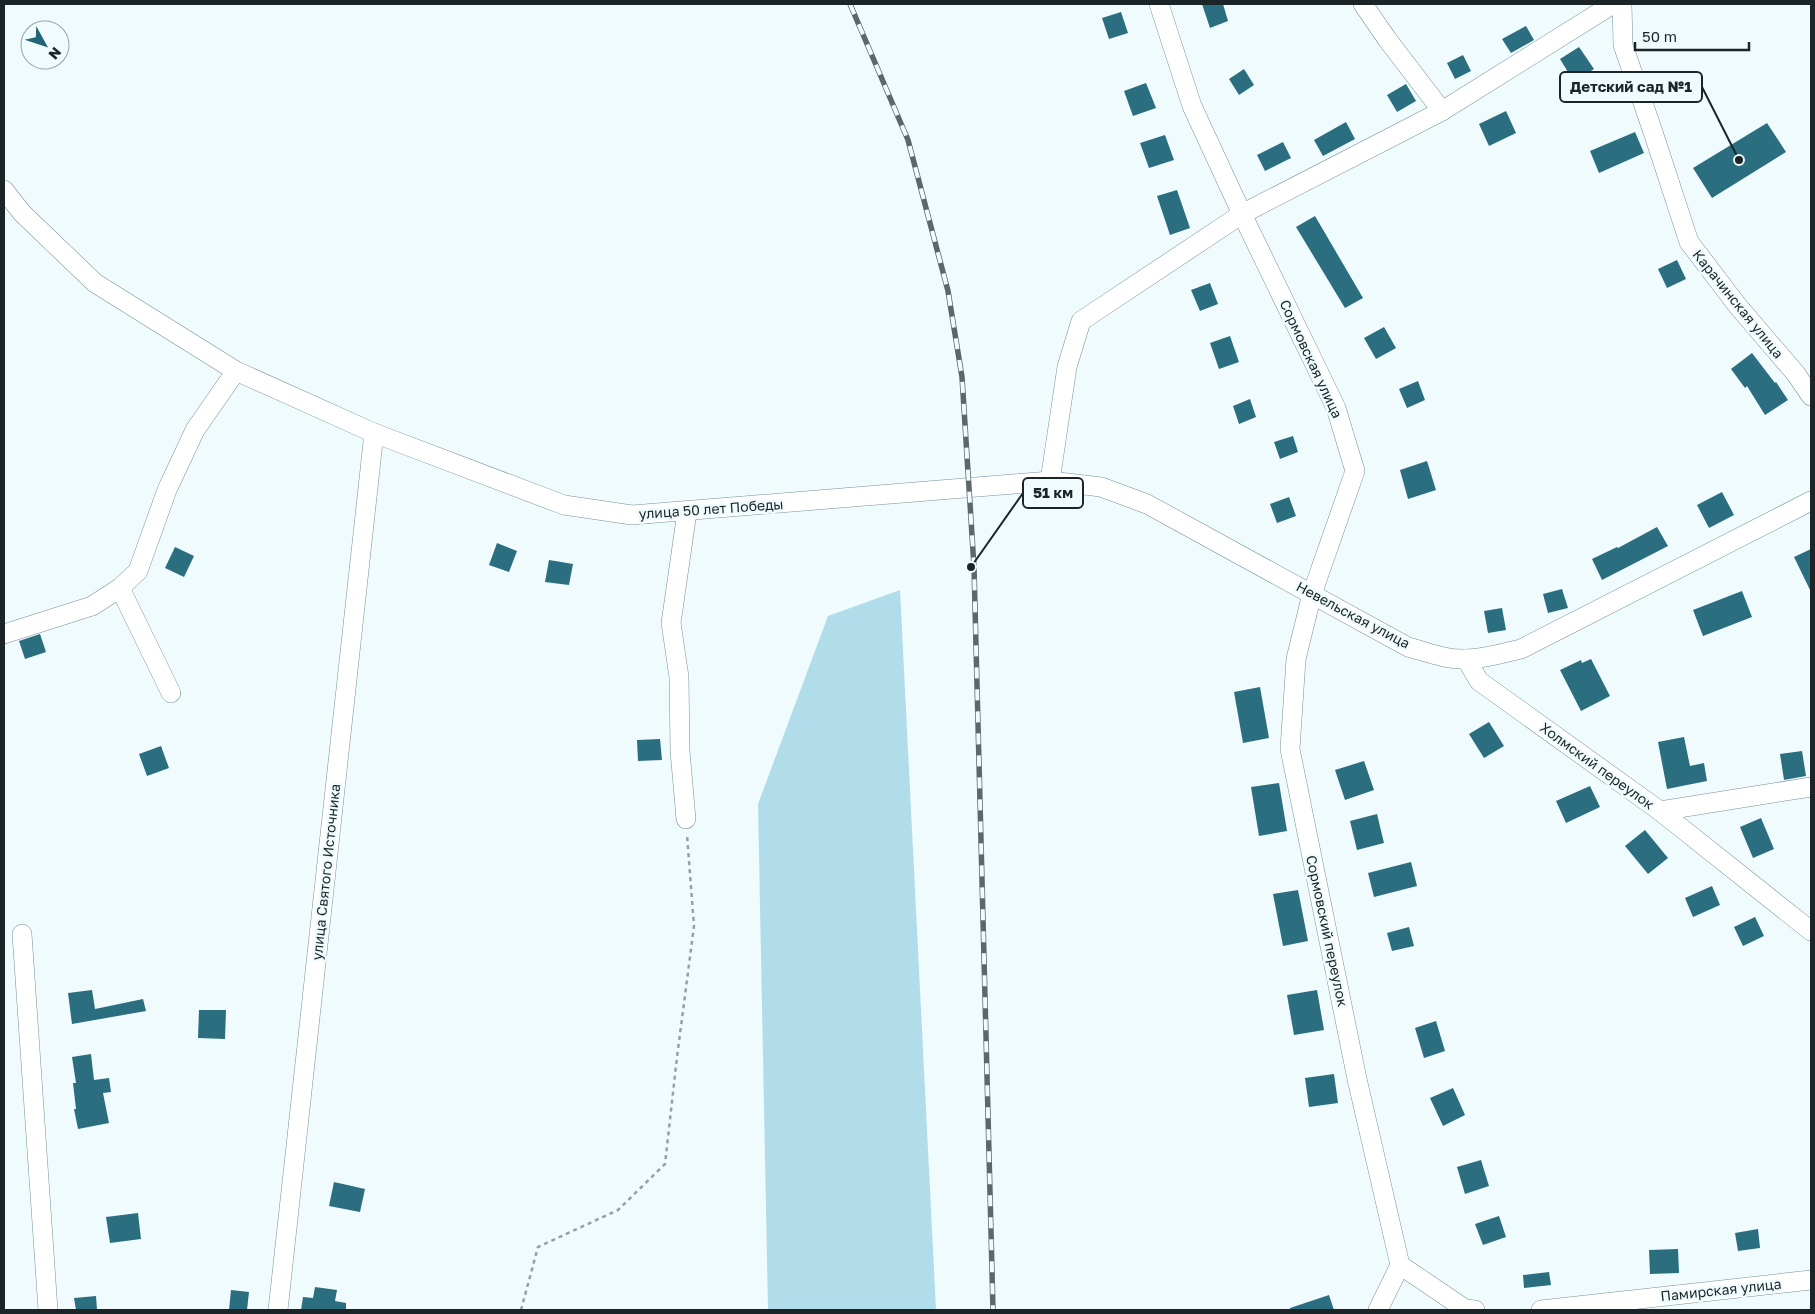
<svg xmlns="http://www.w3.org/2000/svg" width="1815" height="1314" viewBox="0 0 1815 1314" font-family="'Golos Text',sans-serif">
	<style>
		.green { fill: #b1ddea }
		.building { fill: #2b6e80 }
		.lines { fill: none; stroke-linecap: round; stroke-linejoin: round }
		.minor-casing { stroke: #789199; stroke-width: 20 }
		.path { stroke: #96a0a3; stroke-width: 2.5; stroke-dasharray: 4 4; stroke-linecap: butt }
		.minor { stroke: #fff; stroke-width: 19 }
		.rail-casing { stroke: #5d676a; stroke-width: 5.5 }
		.rail { stroke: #f0fbfe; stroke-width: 4; stroke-dasharray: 11; stroke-linecap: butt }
		.labels { text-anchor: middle; stroke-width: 5; stroke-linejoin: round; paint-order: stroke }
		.street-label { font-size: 14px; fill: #1b2528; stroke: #f0fbfe }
		.leader { fill: none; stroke: #1b2528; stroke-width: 2 }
		.callout-dot { fill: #1b2528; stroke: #f0fbfe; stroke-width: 2 }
		.callout { fill: #f0fbfe; stroke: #1b2528; stroke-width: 2 }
		.callout-label { font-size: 15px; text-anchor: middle; font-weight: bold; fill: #1b2528 }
	</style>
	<rect width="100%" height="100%" fill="#f0fbfe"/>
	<!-- green -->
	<path class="green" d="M900 590 936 1310H768L758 804 828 616Z"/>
	<!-- building -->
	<g class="building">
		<path d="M1202 4H1223L1228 21 1210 28Z"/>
		<path d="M1121 12 1128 33 1109 39 1102 18Z"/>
		<path d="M1526 26 1534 40 1511 53 1502 39Z"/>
		<path d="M1579 47 1594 69 1574 82 1560 59Z"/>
		<path d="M1463 55 1471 71 1455 79 1447 63Z"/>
		<path d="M1244 69 1254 85 1239 95 1229 79Z"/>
		<path d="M1146 83 1156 108 1133 116 1124 91Z"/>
		<path d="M1406 84 1416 101 1397 112 1387 95Z"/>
		<path d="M1506 111 1516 133 1489 146 1479 124Z"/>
		<path d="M1346 122 1355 139 1323 156 1314 140Z"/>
		<path d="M1767 123 1786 152 1712 198 1693 168Z"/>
		<path d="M1635 132 1644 153 1599 173 1590 151Z"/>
		<path d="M1165 135 1174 160 1149 168 1140 143Z"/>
		<path d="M1283 142 1291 158 1265 171 1257 155Z"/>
		<path d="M1177 190 1190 228 1170 235 1157 196Z"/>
		<path d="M1315 216 1363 298 1345 308 1296 227Z"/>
		<path d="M1677 260 1686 279 1667 288 1658 269Z"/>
		<path d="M1210 283 1218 304 1200 311 1191 290Z"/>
		<path d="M1384 327 1396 348 1376 359 1364 338Z"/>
		<path d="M1230 336 1239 362 1219 369 1210 343Z"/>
		<path d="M1752 353 1775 383 1776 382 1788 400 1765 415 1747 386 1745 388 1731 369Z"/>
		<path d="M1418 381 1425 400 1407 408 1399 389Z"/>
		<path d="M1250 399 1256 417 1239 424 1233 406Z"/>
		<path d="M1293 436 1298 452 1280 459 1274 442Z"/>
		<path d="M1427 461 1436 490 1408 499 1400 470Z"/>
		<path d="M1722 492 1734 515 1709 528 1697 505Z"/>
		<path d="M1289 497 1296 516 1277 523 1270 504Z"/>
		<path d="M1657 527 1668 546 1602 580 1592 559 1617 547 1618 548Z"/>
		<path d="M497 543 517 551 509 572 489 565Z"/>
		<path d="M175 547 194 556 184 577 165 568Z"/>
		<path d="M1811 549V592L1794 557Z"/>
		<path d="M549 560 573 564 569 585 545 582Z"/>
		<path d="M1562 589 1568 608 1548 613 1543 594Z"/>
		<path d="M1742 591 1752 617 1703 636 1693 610Z"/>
		<path d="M1502 608 1506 630 1488 633 1484 611Z"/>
		<path d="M40 634 46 652 25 659 19 641Z"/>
		<path d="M1591 659 1610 696 1581 711 1560 670 1581 660 1582 663Z"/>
		<path d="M1260 687 1269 738 1243 743 1234 692Z"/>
		<path d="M1489 722 1504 746 1484 758 1469 734Z"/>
		<path d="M1684 737 1690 766 1704 763 1707 781 1667 789 1658 742Z"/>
		<path d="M660 739 662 760 638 761 637 740Z"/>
		<path d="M161 746 169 768 147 776 139 754Z"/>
		<path d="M1802 751 1806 776 1784 780 1780 754Z"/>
		<path d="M1364 761 1374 790 1345 800 1335 770Z"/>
		<path d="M1279 783 1287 831 1259 836 1251 787Z"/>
		<path d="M1590 786 1600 807 1566 823 1556 801Z"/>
		<path d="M1377 814 1384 843 1357 850 1350 821Z"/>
		<path d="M1761 818 1774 849 1753 858 1740 827Z"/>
		<path d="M1645 830 1668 858 1648 874 1625 846Z"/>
		<path d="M1411 862 1417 886 1374 897 1368 873Z"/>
		<path d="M1712 886 1720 905 1693 917 1685 898Z"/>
		<path d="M1298 890 1308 941 1283 946 1273 894Z"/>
		<path d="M1755 917 1764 936 1743 946 1734 927Z"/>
		<path d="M1409 927 1414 946 1392 951 1387 933Z"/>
		<path d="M92 990 95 1009 143 999 146 1011 72 1024 68 993Z"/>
		<path d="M1317 990 1324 1030 1294 1035 1287 995Z"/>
		<path d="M199 1010H226L225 1039 198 1038Z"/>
		<path d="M1436 1021 1445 1051 1424 1058 1415 1028Z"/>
		<path d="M91 1054 94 1080 109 1078 111 1092 103 1093 109 1123 78 1129 74 1109H76L73 1083H76L72 1057Z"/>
		<path d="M1334 1074 1338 1103 1309 1107 1305 1078Z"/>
		<path d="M1453 1088 1465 1115 1443 1126 1430 1098Z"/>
		<path d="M1481 1160 1489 1186 1465 1194 1457 1167Z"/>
		<path d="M334 1182 365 1189 360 1212 329 1206Z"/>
		<path d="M138 1213 141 1239 110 1243 106 1217Z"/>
		<path d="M1499 1216 1506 1237 1483 1245 1475 1224Z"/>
		<path d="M1758 1229 1760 1248 1738 1251 1735 1233Z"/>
		<path d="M1678 1249 1679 1273 1650 1274 1649 1250Z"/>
		<path d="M1549 1272 1551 1285 1524 1288 1523 1275Z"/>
		<path d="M315 1287 337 1290 335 1301 346 1303V1310H301L303 1297 313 1298Z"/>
		<path d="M231 1290 249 1292 247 1310H229Z"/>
		<path d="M1329 1295 1334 1310H1290V1308Z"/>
		<path d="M96 1296 97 1310H76L74 1298Z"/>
	</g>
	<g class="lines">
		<!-- minor casing -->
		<g class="minor-casing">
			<g id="minor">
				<path d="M1159 4 1192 106 1242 214 1336 408 1355 471 1312 594 1296 659 1290 749 1357 1079 1400 1265"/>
				<path d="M1363 4 1387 39 1442 111"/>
				<path d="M1622 4 1623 45 1653 132 1689 242 1737 305 1796 374 1811 396"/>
				<path d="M4 190 22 213 95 283 236 371 374 433 564 505 632 515 1050 481 1101 487 1147 504 1408 647C1427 652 1446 660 1466 659 1484 659 1503 653 1521 649L1811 501"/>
				<path d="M1050 481 1067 367 1081 321 1242 214 1442 111 1613 4"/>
				<path d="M120 588 171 693"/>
				<path d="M4 634 92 606 120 588 138 571 167 490 195 430 236 371"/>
				<path d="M1466 659 1479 681 1660 811 1811 787"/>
				<path d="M1660 811 1811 931"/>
				<path d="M686 819 680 751 679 677 671 623 687 512"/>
				<path d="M22 934 48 1310"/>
				<path d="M1400 1265 1465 1309 1475 1310"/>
				<path d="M278 1310 374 433"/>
				<path d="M1378 1310 1400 1265"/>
				<path d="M1541 1310 1811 1280"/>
			</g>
		</g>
		<!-- path -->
		<path class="path" d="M521 1310 538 1247 618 1210 665 1164 677 1057 694 926 687 835"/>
		<!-- minor -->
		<use href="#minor" class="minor"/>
		<!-- rail casing -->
		<g class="rail-casing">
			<path id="rail" d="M850 4 908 140 948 291 962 377 974 567 993 1310"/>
		</g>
		<!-- rail -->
		<use href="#rail" class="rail"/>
	</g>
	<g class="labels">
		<!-- street labels -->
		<g class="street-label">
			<text transform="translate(1738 304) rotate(51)" y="5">Карачинская улица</text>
			<text transform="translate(1311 359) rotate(65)" y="5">Сормовская улица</text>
			<text transform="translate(711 509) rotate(-4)" y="5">улица 50 лет Победы</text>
			<text transform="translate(1353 615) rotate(28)" y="5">Невельская улица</text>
			<text transform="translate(1597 766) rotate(36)" y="5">Холмский переулок</text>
			<text transform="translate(326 872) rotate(-84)" y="5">улица Святого Источника</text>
			<text transform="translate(1327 931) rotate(78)" y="5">Сормовский переулок</text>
			<text transform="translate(1721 1290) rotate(-6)" y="5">Памирская улица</text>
		</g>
	</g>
	<!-- callouts -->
	<path class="leader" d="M1739 160L1702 87M971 567L1023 493"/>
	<g class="callout-dot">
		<circle cx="1739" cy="160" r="5"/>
		<circle cx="971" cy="567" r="5"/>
	</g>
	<g class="callout">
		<rect x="1560" y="72" width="142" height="30" rx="5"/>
		<rect x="1023" y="478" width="60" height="30" rx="5"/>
	</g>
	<g class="callout-label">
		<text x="1631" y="92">Детский сад №1</text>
		<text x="1053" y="498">51 км</text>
	</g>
	<!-- border -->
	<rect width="1815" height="1314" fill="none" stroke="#1b2528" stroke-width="10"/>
	<!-- north arrow -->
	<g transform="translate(45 45) rotate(130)"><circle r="24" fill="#f0fbfe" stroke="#9ba5a8"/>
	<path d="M0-4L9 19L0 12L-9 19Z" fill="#216576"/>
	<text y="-8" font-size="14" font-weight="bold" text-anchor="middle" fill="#1b2528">N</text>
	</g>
	<!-- scale -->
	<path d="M1635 42v8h114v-8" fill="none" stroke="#1b2528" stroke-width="2.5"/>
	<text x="1642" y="42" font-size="15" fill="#1b2528" stroke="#f0fbfe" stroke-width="4" paint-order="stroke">50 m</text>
</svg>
